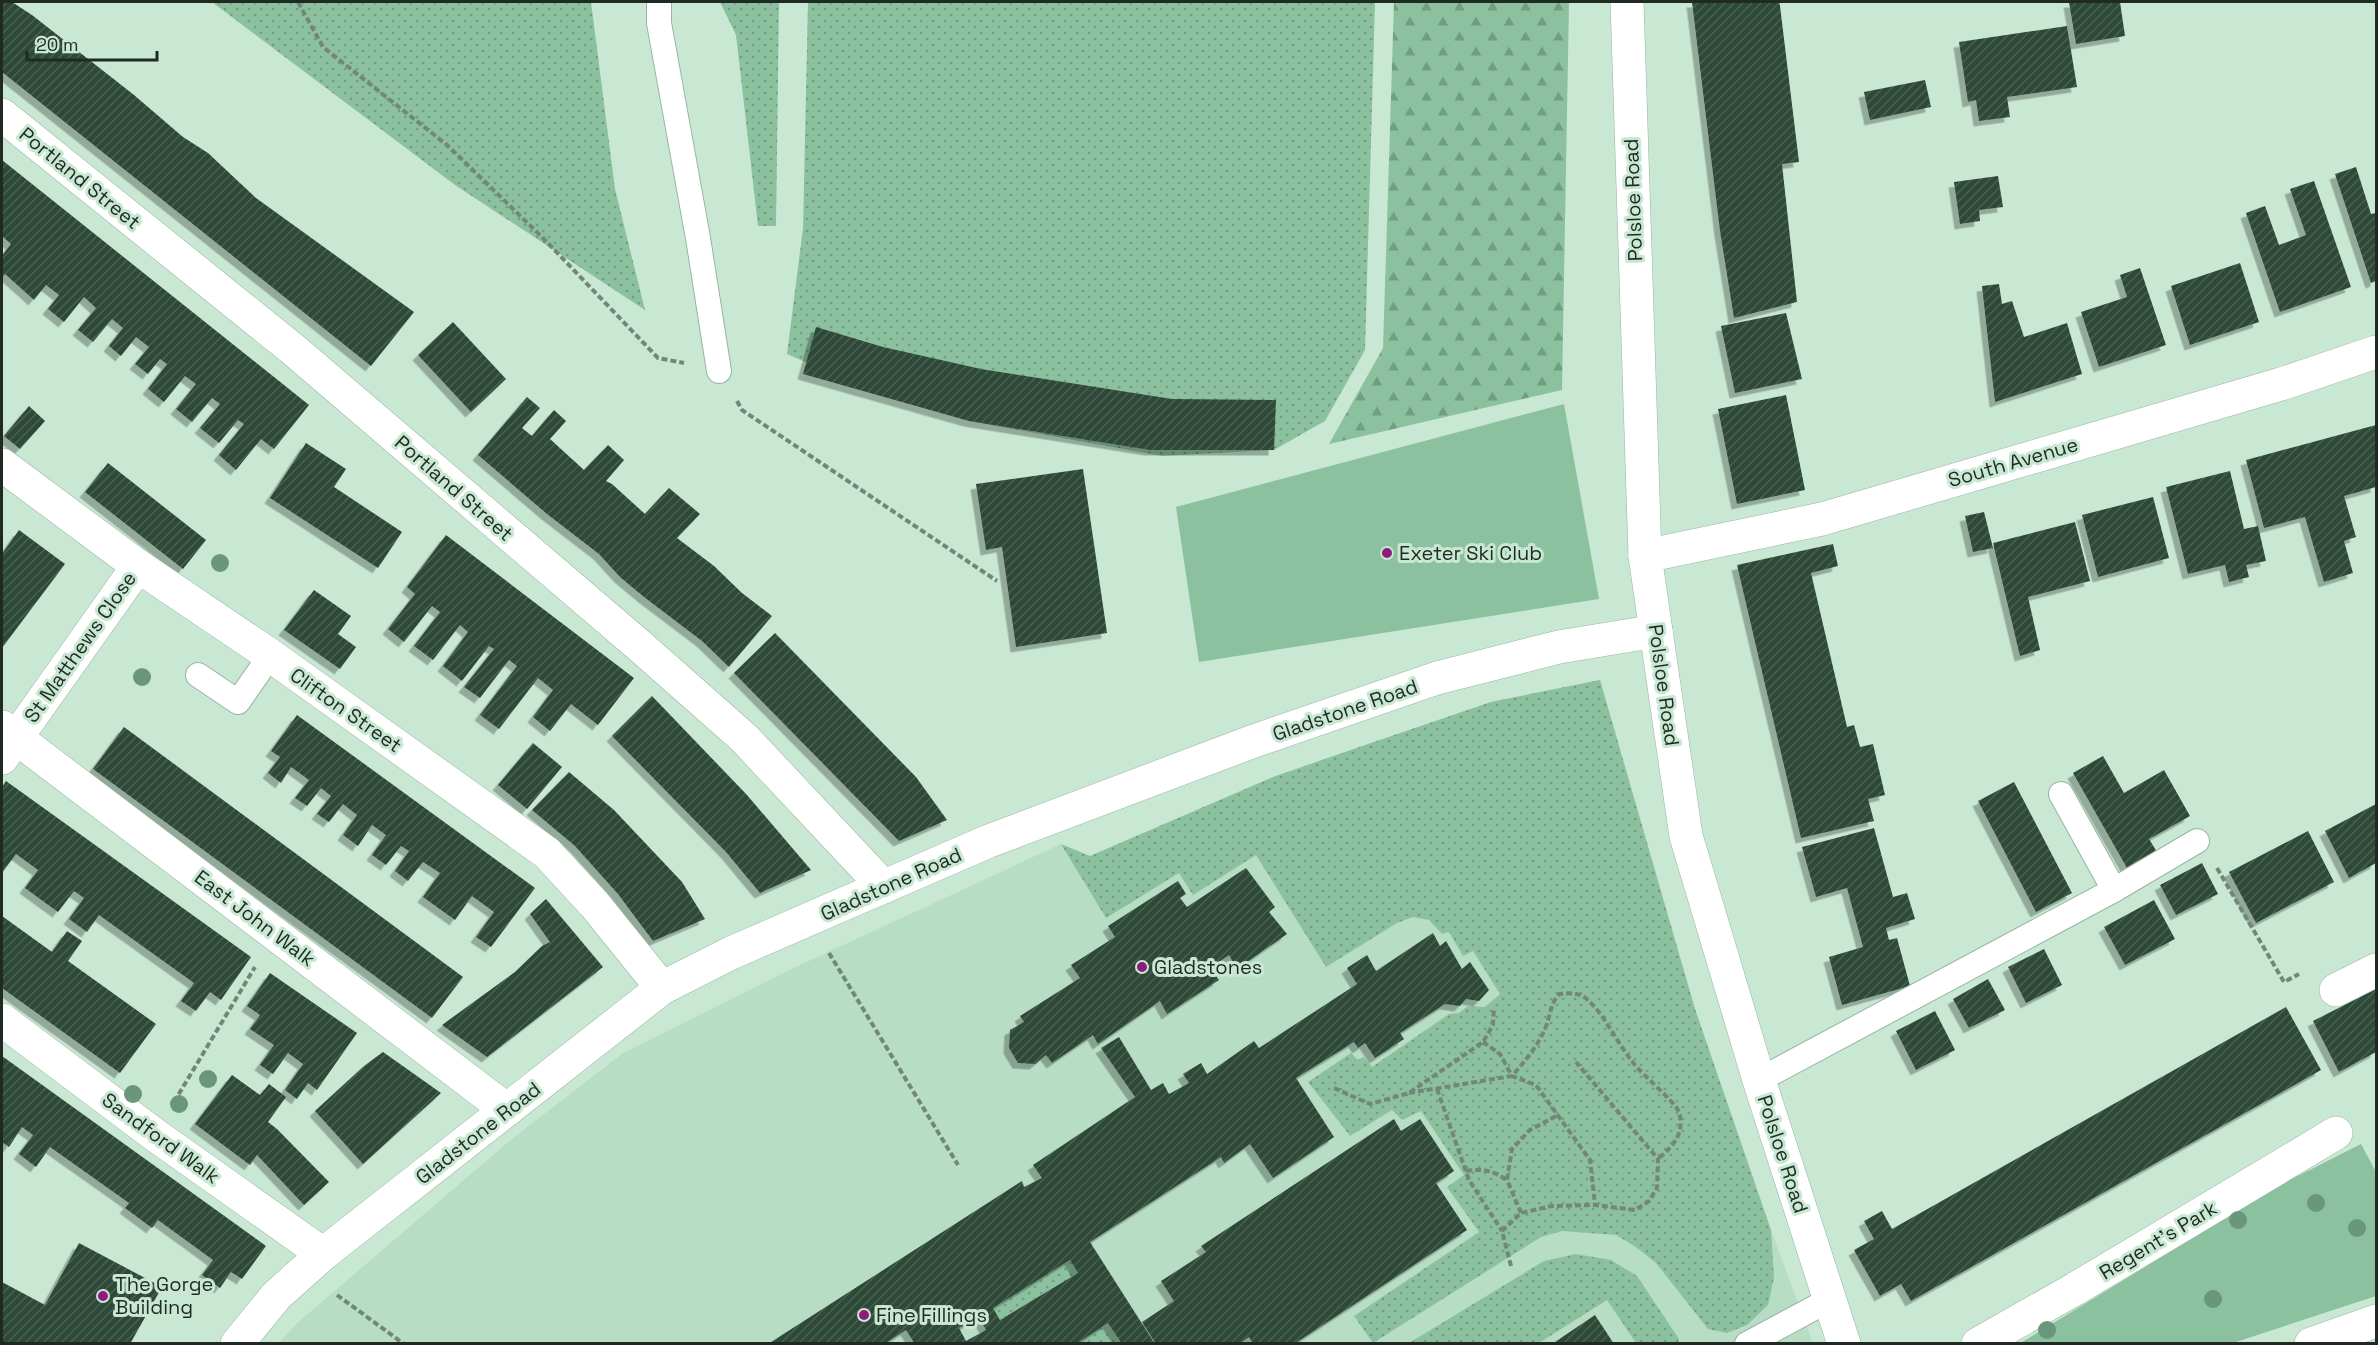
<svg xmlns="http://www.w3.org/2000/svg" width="2378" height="1345" viewBox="0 0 2378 1345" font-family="'Space Grotesk',sans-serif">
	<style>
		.built { fill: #b8ddc5 }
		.grass { fill: url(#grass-dots) }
		.forest { fill: url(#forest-firs) }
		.park { fill: #8cc19f }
		.building { fill: url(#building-hatch); fill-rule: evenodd; filter: url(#shadow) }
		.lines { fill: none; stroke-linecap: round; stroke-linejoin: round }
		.lane-casing { stroke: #98b5a2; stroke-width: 26 }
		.street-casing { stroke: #98b5a2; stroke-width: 34 }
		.secondary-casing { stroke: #98b5a2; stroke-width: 34 }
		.path { stroke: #728779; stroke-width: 4; stroke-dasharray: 6 3; stroke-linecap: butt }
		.lane { stroke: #fff; stroke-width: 24 }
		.street { stroke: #fff; stroke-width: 33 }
		.secondary { stroke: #fff; stroke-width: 33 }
		.tree { fill: #6a967c }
		.poi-dot { fill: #8f1b7c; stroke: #c9e8d3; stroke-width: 2 }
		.labels { text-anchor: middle; stroke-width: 6; stroke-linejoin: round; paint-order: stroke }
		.street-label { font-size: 20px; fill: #1f2a23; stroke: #c9e8d3 }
		.poi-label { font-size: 20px; fill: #1f2a23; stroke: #c9e8d3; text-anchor: start }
	</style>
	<defs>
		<pattern id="grass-dots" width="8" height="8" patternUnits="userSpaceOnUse" patternTransform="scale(1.5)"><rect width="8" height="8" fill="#8cc19f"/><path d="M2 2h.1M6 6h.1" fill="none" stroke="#729d81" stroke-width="1.8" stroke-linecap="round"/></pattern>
		<pattern id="forest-firs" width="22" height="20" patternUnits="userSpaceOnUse" patternTransform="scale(1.5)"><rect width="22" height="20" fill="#8cc19f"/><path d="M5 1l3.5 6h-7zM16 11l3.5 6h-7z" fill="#729d81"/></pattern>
		<pattern id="building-hatch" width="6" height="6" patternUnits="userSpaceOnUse" patternTransform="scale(1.5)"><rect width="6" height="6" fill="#2e4838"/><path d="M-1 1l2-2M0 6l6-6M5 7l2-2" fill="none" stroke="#4a6053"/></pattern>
		<filter id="shadow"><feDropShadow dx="-5.5" dy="5.5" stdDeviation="0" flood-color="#0004"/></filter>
	</defs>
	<rect width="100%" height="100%" fill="#c9e8d3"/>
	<!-- built -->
	<path class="built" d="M1600 680 1695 1009 1771 1230 1813 1343 278 1344 295 1325 508 1142 623 1053 785 972 1061 844 1090 856 1273 777 1371 743 1491 702Z"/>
	<!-- grass -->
	<g class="grass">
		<path d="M212 2H591L615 189 645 310 455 185Z"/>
		<path d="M720 2H779L776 226H758L736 35Z"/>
		<path d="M808 2H1375L1365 350 1325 421 1274 450 1162 456 969 421 874 392 787 354 803 228Z"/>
		<path d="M1600 680 1695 1009 1771 1230 1774 1278 1768 1305 1747 1325 1727 1333 1708 1329 1656 1263 1636 1247 1616 1235 1562 1231 1541 1237 1373 1343 1354 1316 1479 1232 1447 1187 1464 1175 1421 1111 1402 1120 1392 1110 1350 1136 1308 1082 1351 1053 1358 1060 1364 1057 1372 1067 1449 1014 1459 1013 1468 1006 1485 1007 1500 994 1473 951 1463 956 1449 932 1442 934 1429 920 1413 917 1397 923 1326 967 1256 855 1193 895 1179 873 1106 918 1061 844 1090 856 1273 777 1371 743 1491 702Z"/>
		<path d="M1576 1254 1611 1260 1637 1276 1679 1339V1343H1636L1607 1300 1539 1343H1409L1544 1261Z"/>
		<path d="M1070 1260 1078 1273 1000 1320 993 1308Z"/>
		<path d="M1108 1323 1122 1344H1076Z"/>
	</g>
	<!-- forest -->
	<path class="forest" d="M1394 2H1569L1562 390 1329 444 1383 348Z"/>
	<!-- park -->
	<g class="park">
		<path d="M1564 404 1599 599 1199 662 1176 507Z"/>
		<path d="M2361 1144 2376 1172V1296L2233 1343 2019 1344 2278 1186Z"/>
	</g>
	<!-- building -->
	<g class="building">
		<path d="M2 2H12L32 15 134 95 183 137 208 153 256 198 414 312 371 366 2 72Z"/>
		<path d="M1692 2H1779L1780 6 1799 162 1782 164 1797 302 1734 318 1720 231Z"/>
		<path d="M2069 2H2120L2125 36 2076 44Z"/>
		<path d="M2067 26 2077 87 2007 97 2010 117 1979 121 1976 100 1968 102 1959 42Z"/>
		<path d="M1925 80 1931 107 1870 120 1864 92Z"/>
		<path d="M2 160 309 405 274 449 261 439 236 470 219 455 244 424 238 420 219 443 200 428 220 404 212 398 192 422 176 409 196 384 185 376 164 402 148 389 167 364 160 359 148 374 135 364 149 347 136 337 121 356 109 346 123 328 112 319 93 342 78 330 96 308 84 297 64 322 48 309 59 295 46 285 34 300 5 274 2 278V256L11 244 2 236Z"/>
		<path d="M2356 167 2371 214 2376 213V281L2371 283 2335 174Z"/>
		<path d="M1998 176 2003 207 1979 210 1980 221 1960 224 1954 182Z"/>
		<path d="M2314 181 2351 287 2280 312 2246 213 2265 206 2279 245 2306 235 2290 189Z"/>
		<path d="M2240 263 2259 322 2190 345 2171 286Z"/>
		<path d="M2140 268 2166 345 2099 367 2081 312 2127 297 2120 275Z"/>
		<path d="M1999 284 2002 304 2012 301 2024 337 2067 323 2082 374 1995 402 1982 286Z"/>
		<path d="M1786 313 1802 379 1735 393 1721 326Z"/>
		<path d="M453 322 506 379 471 412 418 355Z"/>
		<path d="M816 327 883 347 981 369 1172 399 1276 400 1274 450H1150L969 421 803 374Z"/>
		<path d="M1786 395 1805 490 1737 504 1718 409Z"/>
		<path d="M527 397 540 408 522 428 532 436 554 410 566 421 550 439 584 470 608 445 624 460 606 481 612 484 645 514 669 488 700 514 677 538 714 566 742 593 772 616 729 667 702 641 644 597 620 577 599 554 547 514 478 455Z"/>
		<path d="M29 406 45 421 20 449 4 436Z"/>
		<path d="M2376 425V487L2344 496 2356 537 2344 541 2353 573 2324 582 2305 517 2264 528 2246 460Z"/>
		<path d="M306 443 346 469 334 487 402 532 378 568 270 498Z"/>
		<path d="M108 463 206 540 183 569 85 492Z"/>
		<path d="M1083 469 1107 633 1016 647 1002 547 986 550 976 484Z"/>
		<path d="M2230 471 2244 529 2258 526 2266 561 2246 565 2249 577 2229 582 2225 565 2188 574 2166 487Z"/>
		<path d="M2153 497 2169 558 2098 577 2082 515Z"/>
		<path d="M1984 512 1993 548 1973 552 1965 516Z"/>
		<path d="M2075 522 2090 581 2028 597 2040 650 2020 656 1993 543Z"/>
		<path d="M19 530 65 564 2 648V554Z"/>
		<path d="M446 535 634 678 598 725 571 704 550 731 533 717 553 690 538 678 499 729 480 715 517 666 509 660 480 698 464 687 494 649 489 646 462 681 443 666 468 632 460 625 433 660 414 646 440 612 432 606 404 642 388 629 415 594 407 587Z"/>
		<path d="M1833 544 1838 566 1811 573 1847 727 1854 725 1860 747 1873 744 1885 795 1868 799 1874 821 1801 838 1737 565Z"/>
		<path d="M314 590 351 616 338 634 356 647 340 669 284 630Z"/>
		<path d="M775 633 916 777 947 820 899 841 734 673Z"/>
		<path d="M652 696 747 795 811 870 760 893 726 852 612 736Z"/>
		<path d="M297 715 535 888 491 947 476 937 494 912 472 896 455 920 423 897 440 873 423 862 408 881 395 871 409 851 401 846 386 865 372 855 386 835 372 825 358 846 343 835 357 815 343 804 329 822 317 814 331 796 321 788 307 806 295 798 309 780 291 767 281 783 268 773 280 757 271 751Z"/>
		<path d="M124 727 463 977 432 1018 93 769Z"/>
		<path d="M533 743 562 767 527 809 498 785Z"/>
		<path d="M2103 756 2124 793 2164 770 2190 816 2149 839 2157 852 2127 868 2073 773Z"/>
		<path d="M569 772 614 810 682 882 705 919 653 941 618 894 575 846 532 810Z"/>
		<path d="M6 781 251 957 221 1000 210 992 196 1011 181 1001 194 983 99 915 87 932 69 919 84 898 74 891 58 912 40 899 25 888 38 870 16 854 2 873V787Z"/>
		<path d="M2014 782 2072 893 2036 912 1978 801Z"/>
		<path d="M2376 804V863L2349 878 2325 831Z"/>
		<path d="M1874 828 1893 897 1907 893 1915 919 1886 928 1889 940 1897 938 1910 986 1842 1005 1829 957 1863 947 1847 888 1816 897 1802 847Z"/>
		<path d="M2308 831 2334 882 2256 923 2229 872Z"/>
		<path d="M2202 863 2218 894 2176 915 2160 885Z"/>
		<path d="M1246 868 1275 907 1269 912 1287 934 1237 969 1229 955 1210 968 1219 980 1167 1014 1160 1001 1098 1044 1093 1035 1052 1063 1046 1055 1035 1064 1018 1063 1009 1048 1010 1030 1024 1022 1020 1016 1080 978 1071 965 1115 937 1108 926 1178 881 1186 894 1180 898 1187 907Z"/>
		<path d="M546 899 603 967 487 1057 442 1025 515 972 542 946 550 942 530 914Z"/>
		<path d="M2154 900 2175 939 2125 965 2104 927Z"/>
		<path d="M2 916 52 952 67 931 82 941 68 961 156 1024 120 1073 2 988Z"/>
		<path d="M1433 933 1440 946 1446 941 1462 969 1470 962 1489 990 1479 1001 1466 999 1460 1006 1445 1004 1400 1033 1404 1039 1375 1058 1365 1043 1358 1048 1354 1042 1296 1078 1334 1137 1273 1178 1250 1144 1224 1163 1221 1157 1090 1242 1155 1344H1122L1108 1323 1076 1344H915L906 1330 884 1344H768L1022 1181 1024 1187 1042 1178 1033 1165 1135 1097 1101 1048 1119 1037 1151 1090 1163 1083 1169 1094 1189 1083 1183 1074 1201 1063 1207 1074 1254 1041 1259 1048 1357 984 1347 968 1367 955 1376 971ZM1070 1260 1078 1273 1000 1320 993 1308ZM979 1317 986 1330 966 1341 959 1328Z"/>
		<path d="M2044 949 2062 985 2026 1003 2008 967Z"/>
		<path d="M270 973 357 1033 317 1090 308 1083 297 1099 285 1090 303 1064 288 1053 273 1074 260 1065 274 1045 250 1029 260 1015 247 1006Z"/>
		<path d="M1988 979 2005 1010 1969 1028 1953 999Z"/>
		<path d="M2376 989V1052L2339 1072 2313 1021Z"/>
		<path d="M2286 1007 2321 1070 1911 1301 1901 1284 1880 1296 1854 1250 1874 1239 1864 1221 1882 1211 1892 1229Z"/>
		<path d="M1935 1011 1955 1050 1916 1070 1896 1031Z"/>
		<path d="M383 1052 441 1093 363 1164 315 1111 364 1066Z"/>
		<path d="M2 1056 266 1246 242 1279 231 1272 220 1288 202 1275 213 1260 158 1220 152 1228 125 1208 129 1203 50 1147 36 1167 19 1154 33 1135 22 1127 9 1147 2 1142Z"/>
		<path d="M232 1075 260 1095 269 1084 286 1097 268 1122 277 1129 329 1182 304 1205 257 1155 250 1165 195 1124Z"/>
		<path d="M1394 1119 1401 1131 1420 1119 1454 1171 1436 1183 1467 1230 1294 1344H1253L1249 1337 1239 1344H1156L1142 1322 1174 1301 1161 1281 1206 1252 1201 1246Z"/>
		<path d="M79 1243 162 1287 130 1344H2V1282L45 1305Z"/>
		<path d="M1595 1315 1614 1344H1552Z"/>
	</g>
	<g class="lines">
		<!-- lane casing -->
		<g class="lane-casing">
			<g id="lane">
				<path d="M659 2V23L698 238 719 371"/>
				<path d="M198 675 238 702 270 656"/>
				<path d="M2061 794 2114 890"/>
				<path d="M1759 1080 2114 890 2197 841"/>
				<path d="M1747 1344 1829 1300"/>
			</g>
		</g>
		<!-- street casing -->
		<g class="street-casing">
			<g id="street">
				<path d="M2 115 295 351 641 647 744 738 884 887"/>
				<path d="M2 465 138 566 267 653 547 853 595 905 662 988"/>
				<path d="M1645 556 1822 519 2281 384 2376 352"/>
				<path d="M2 727 507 1110"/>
				<path d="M2 758 138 566"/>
				<path d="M2336 990 2376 970"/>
				<path d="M2 1020 155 1135 323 1254"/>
				<path d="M237 1344 276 1296 323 1254 662 988 731 953 989 841 1254 741 1437 678 1559 647 1656 631"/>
				<path d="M1978 1344 2075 1289 2336 1133"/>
				<path d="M2311 1344 2376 1321"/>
			</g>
		</g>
		<!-- secondary casing -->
		<g class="secondary-casing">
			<path id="secondary" d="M1627 2 1645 556 1686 836 1759 1080 1844 1344"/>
		</g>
		<!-- path -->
		<g class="path">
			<path d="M298 2 323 47 447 145 542 237 658 358 684 363"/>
			<path d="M737 401 742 410 997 581"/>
			<path d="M2217 868 2284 982 2299 974"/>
			<path d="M829 953 958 1165"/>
			<path d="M1483 1042 1500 1054 1512 1076 1536 1085 1590 1160 1595 1204"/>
			<path d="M1334 1088 1370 1104 1409 1093 1483 1042 1493 1025 1494 1008"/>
			<path d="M1437 1089 1469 1180 1502 1231"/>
			<path d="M1409 1093 1512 1076C1525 1061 1537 1047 1545 1029 1551 1015 1549 1006 1559 994 1572 993 1580 992 1589 1001 1608 1020 1618 1045 1635 1065 1644 1076 1675 1102 1679 1112 1685 1134 1673 1146 1658 1159"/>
			<path d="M174 1102 255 967"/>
			<path d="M1466 1171C1483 1168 1493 1171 1507 1180"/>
			<path d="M1521 1213 1507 1180 1512 1149 1530 1130 1558 1115"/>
			<path d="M1511 1266 1502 1231 1521 1213 1552 1206 1595 1205 1635 1210 1649 1201 1657 1188 1658 1159 1576 1062"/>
			<path d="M337 1295 404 1344"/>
		</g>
		<!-- lane -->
		<use href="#lane" class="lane"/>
		<!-- street -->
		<use href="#street" class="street"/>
		<!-- secondary -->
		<use href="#secondary" class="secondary"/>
	</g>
	<!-- trees -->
	<g class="tree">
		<circle cx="220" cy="563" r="9"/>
		<circle cx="142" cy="677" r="9"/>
		<circle cx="208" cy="1079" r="9"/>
		<circle cx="133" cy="1094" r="9"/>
		<circle cx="179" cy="1104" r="9"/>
		<circle cx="2316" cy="1203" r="9"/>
		<circle cx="2238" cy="1220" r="9"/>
		<circle cx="2357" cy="1228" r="9"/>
		<circle cx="2213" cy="1299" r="9"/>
		<circle cx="2047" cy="1330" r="9"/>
	</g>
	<!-- markers -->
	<g class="poi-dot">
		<circle cx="1387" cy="553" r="6"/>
		<circle cx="1142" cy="967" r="6"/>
		<circle cx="103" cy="1296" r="6"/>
		<circle cx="864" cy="1315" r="6"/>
	</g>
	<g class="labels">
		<!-- street labels -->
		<g class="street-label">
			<text transform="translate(80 178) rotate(39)" y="7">Portland Street</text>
			<text transform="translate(1633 200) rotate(-92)" y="7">Polsloe Road</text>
			<text transform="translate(2013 462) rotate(-16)" y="7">South Avenue</text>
			<text transform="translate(454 488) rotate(41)" y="7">Portland Street</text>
			<text transform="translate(80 647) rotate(-55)" y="7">St Matthews Close</text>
			<text transform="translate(1664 685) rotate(82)" y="7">Polsloe Road</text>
			<text transform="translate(346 710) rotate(35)" y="7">Clifton Street</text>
			<text transform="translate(1345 710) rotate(-19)" y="7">Gladstone Road</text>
			<text transform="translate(891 884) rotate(-24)" y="7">Gladstone Road</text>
			<text transform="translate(255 918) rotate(37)" y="7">East John Walk</text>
			<text transform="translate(478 1133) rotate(-38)" y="7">Gladstone Road</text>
			<text transform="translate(161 1138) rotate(36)" y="7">Sandford Walk</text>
			<text transform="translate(1783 1154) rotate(72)" y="7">Polsloe Road</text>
			<text transform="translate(2158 1240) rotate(-31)" y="7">Regent's Park</text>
		</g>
		<!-- poi labels -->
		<g class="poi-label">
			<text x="1399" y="560">Exeter Ski Club</text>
			<text x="1154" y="974">Gladstones</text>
			<text x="115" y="1291">The Gorge<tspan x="115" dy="23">Building</tspan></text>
			<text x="876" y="1322">Fine Fillings</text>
		</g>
	</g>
	<!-- border -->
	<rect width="2378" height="1345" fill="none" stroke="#1f2a23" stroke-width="6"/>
	<!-- scale -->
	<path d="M27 51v9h130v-9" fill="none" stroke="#1f2a23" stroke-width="3"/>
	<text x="36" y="51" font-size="18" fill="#1f2a23" stroke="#c9e8d3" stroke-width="4.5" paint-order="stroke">20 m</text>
</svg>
